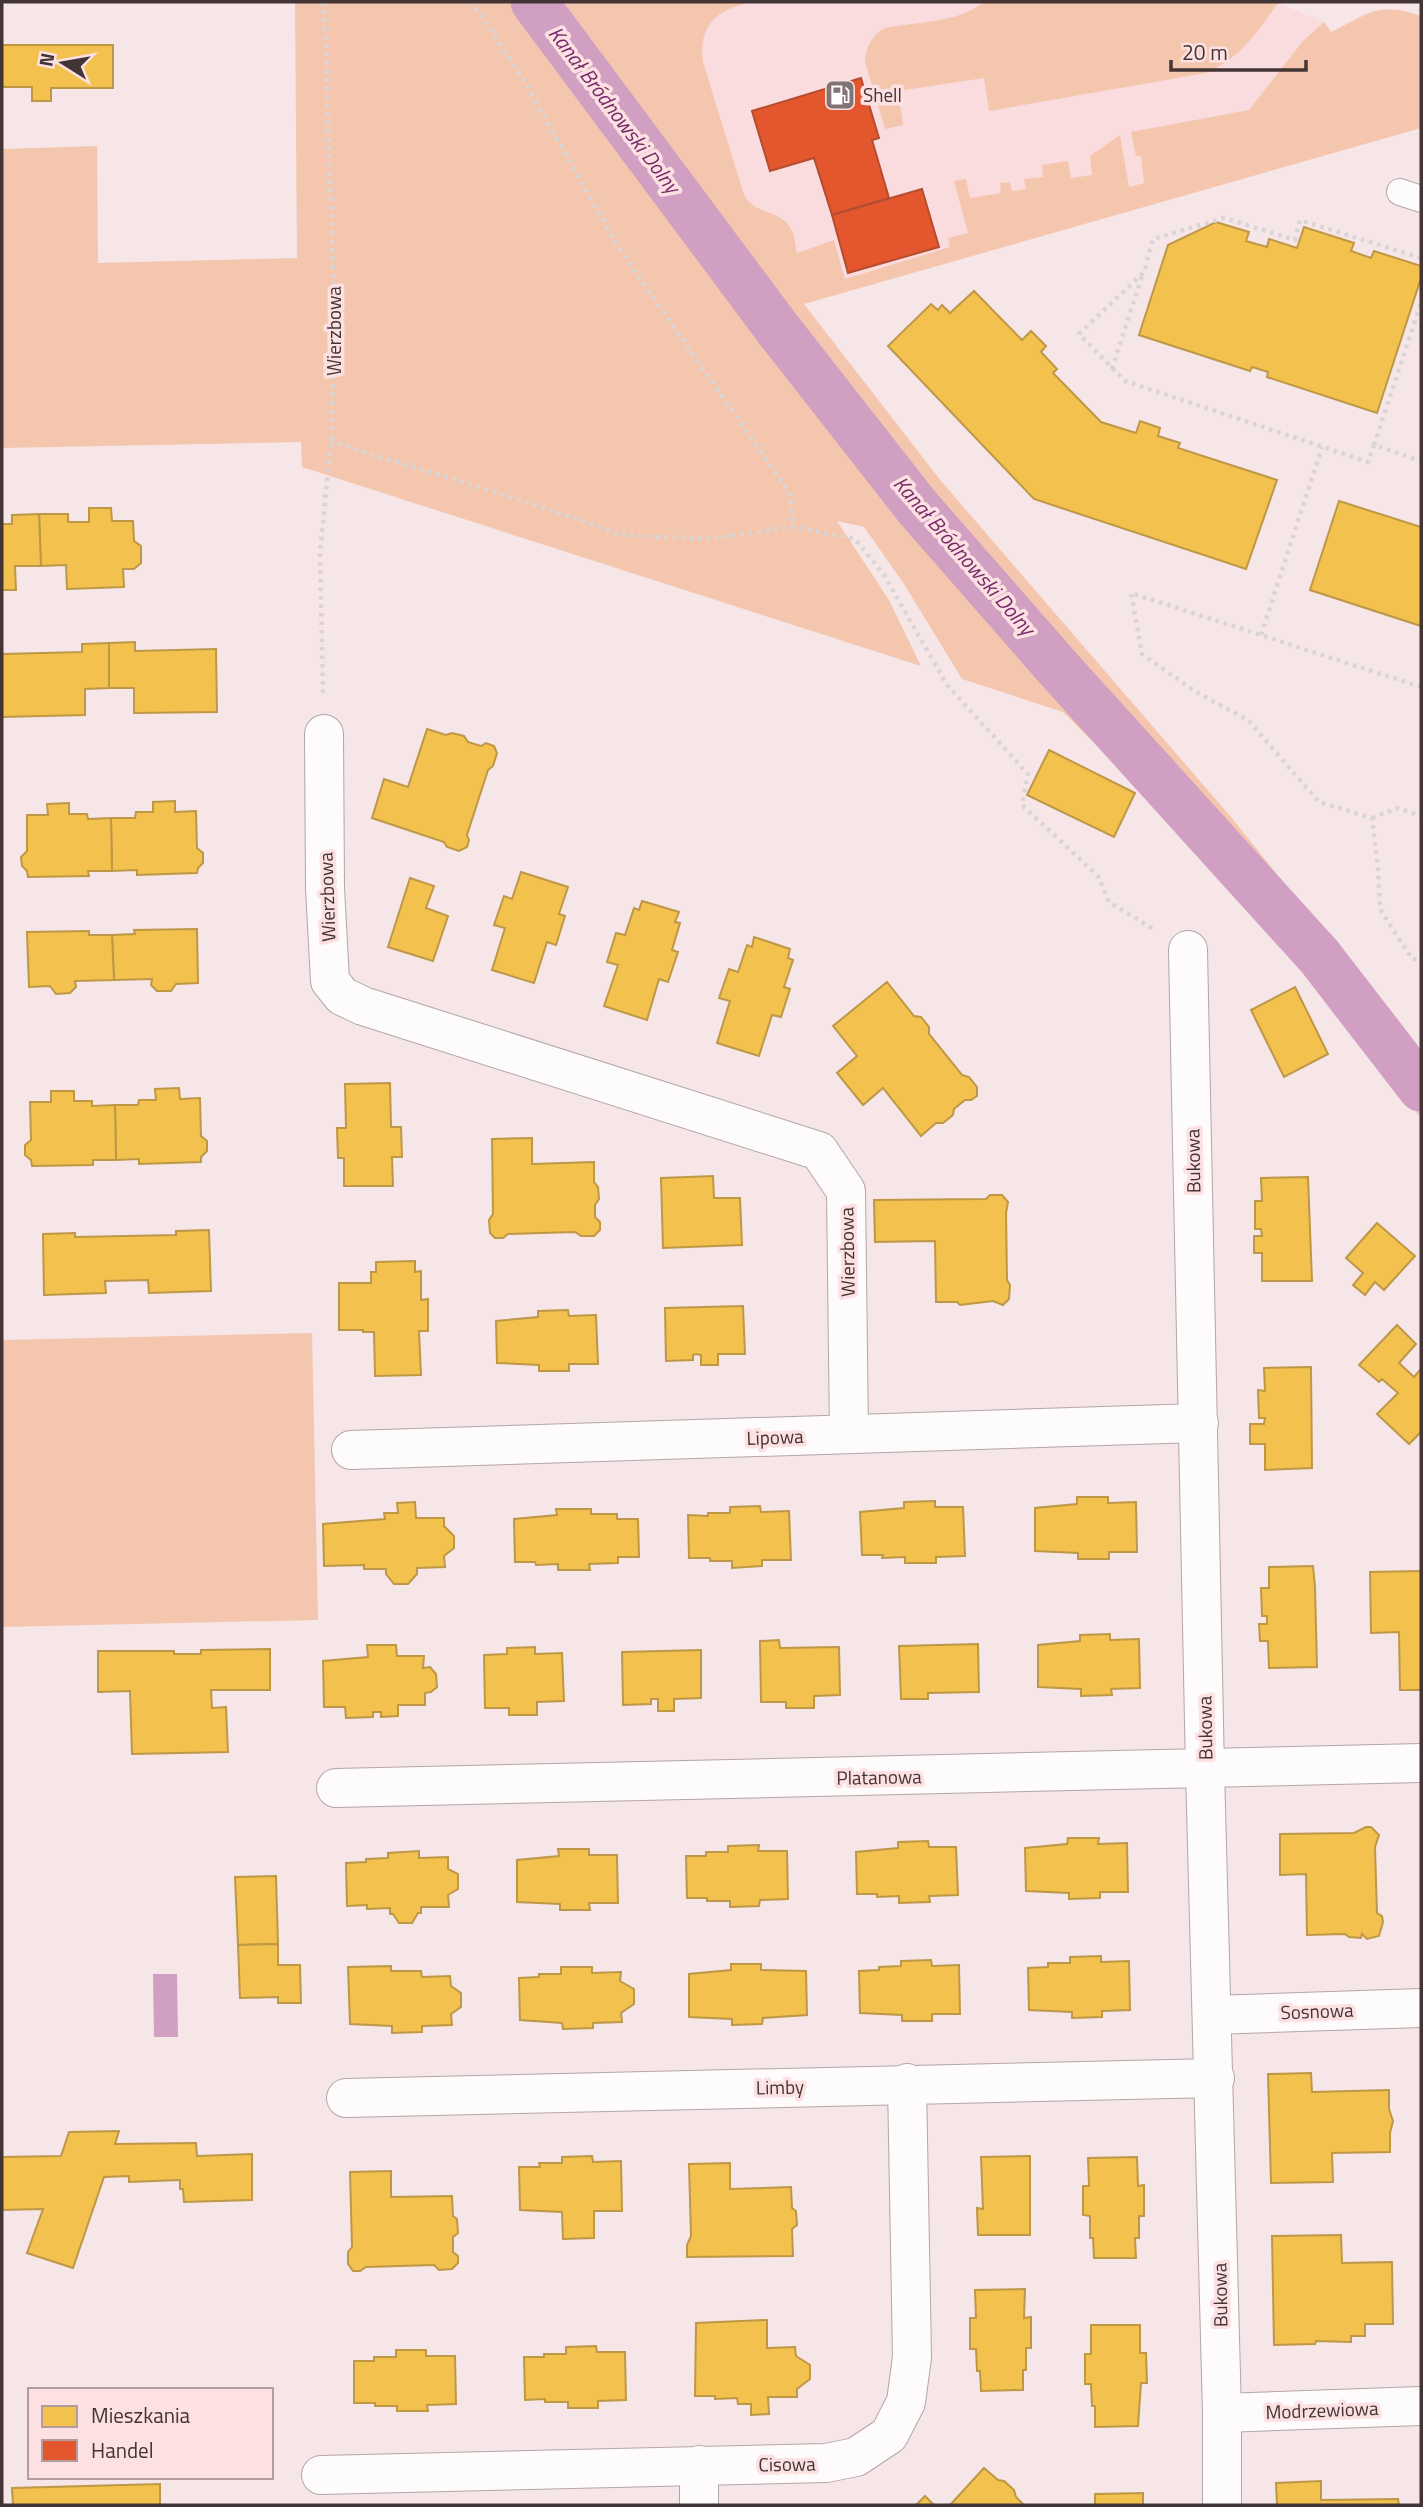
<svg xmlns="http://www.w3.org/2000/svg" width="1423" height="2507" viewBox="0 0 1423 2507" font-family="'Titillium Web',sans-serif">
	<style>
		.built { fill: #fadbde }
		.green { fill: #f4c6ae }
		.water { fill: #d19fc2 }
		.homes { fill: #f2c14e; stroke: #be9747; stroke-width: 2 }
		.shops { fill: #e4572e; stroke: #b44d30; stroke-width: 2 }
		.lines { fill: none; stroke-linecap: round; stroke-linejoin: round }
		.canal { stroke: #d19fc2; stroke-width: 47 }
		.service-casing { stroke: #b3a6a7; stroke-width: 28 }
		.minor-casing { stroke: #b3a6a7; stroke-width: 40 }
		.path { stroke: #d9d5d5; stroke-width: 4.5; stroke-dasharray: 3.5 5; stroke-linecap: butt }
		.service { stroke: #fefbfc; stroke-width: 26 }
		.minor { stroke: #fefbfc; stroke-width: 38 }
		.labels { text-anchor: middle; stroke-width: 7; stroke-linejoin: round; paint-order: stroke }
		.poi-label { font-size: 19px; fill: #433536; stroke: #fce0e2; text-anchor: start }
		.street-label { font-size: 19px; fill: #433536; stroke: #fce0e2 }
		.water-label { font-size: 21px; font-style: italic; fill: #772a6a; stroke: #fce0e2 }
	</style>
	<rect width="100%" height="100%" fill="#f6e6e8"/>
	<!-- built -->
	<path class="built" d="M595 2H1275L1324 22 1331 32 1366 13 1400 9 1421 16V128L804 304Z"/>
	<!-- green -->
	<g class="green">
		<path d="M295 2H754C718 8 698 24 703 62L744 195C755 216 783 209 792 231 795 237 795 246 797 253L834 240 845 279 950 247 948 238 968 233 954 181 966 179 970 198 1001 193 1000 183 1010 182 1012 191 1026 189 1024 179 1043 177 1042 165 1068 161 1071 178 1092 175 1090 156 1120 135 1129 187 1144 183 1141 156H1136L1131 132 1249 110 1303 41 1324 22 1331 32C1370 14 1376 1 1421 16V128L804 304 941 481 1231 817 1421 1053V1118L1225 874 1063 712 962 679 904 584 864 527 837 521 889 600 921 666 302 467 301 442 2 448V149L97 146 98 263 297 258Z"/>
		<path d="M984 2H1275L1278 3C1257 32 1241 58 1206 73L989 111 984 78 898 91 903 125 885 129 865 62C865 50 872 35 883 29 889 26 898 26 905 25 932 21 961 20 984 2Z"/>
		<path d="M312 1333 318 1620 2 1627V1340Z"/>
	</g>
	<!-- water -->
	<path class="water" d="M153 1974H177L178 2037H154Z"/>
	<!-- homes -->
	<g class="homes">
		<path d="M2 45H113V88H51V101H32V87H2Z"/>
		<path d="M1216 222 1249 232 1246 241 1267 247 1269 239 1297 248 1304 227 1354 243 1351 251 1371 258 1374 251 1421 266V278L1377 413 1267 377 1268 372 1252 367 1250 371 1139 335 1168 245Z"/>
		<path d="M974 291 1022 340 1031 331 1046 346 1041 352 1057 369 1053 373 1101 422 1136 433 1140 421 1160 428 1158 436 1180 443 1178 448 1277 480 1246 569 1034 499 888 346 931 304 938 310 942 305 950 313Z"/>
		<path d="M1339 501 1421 527V626L1310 590Z"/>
		<path d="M89 508H111L112 521H133L134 541 141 546V563L134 569H123L124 587 67 589 66 565 41 566 39 514H68V522H89Z"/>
		<path d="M39 514 41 566H15L16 590H2V524H12V515Z"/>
		<path d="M135 642V651L216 649 217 712 134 713V688H109V643Z"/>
		<path d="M109 643V688L85 689V715L2 717V654L82 652V644Z"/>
		<path d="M427 729 446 735 452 733 464 736 468 742 481 746 486 743 494 746 497 753 493 766 488 770 467 835 469 840 467 847 459 851 447 847 444 842 372 818 384 779 408 787Z"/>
		<path d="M1049 750 1135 793 1114 837 1027 795Z"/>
		<path d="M175 801V812L196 811 197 848 203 853V863L198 868 197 873 137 875V870L112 871 111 818H135L136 812H153V802Z"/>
		<path d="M69 803V814H87L88 819 111 818 112 871H88L89 876 28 877 27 871 22 866 21 857 27 851V815H48L47 804Z"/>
		<path d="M521 872 568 887 559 914 565 916 556 945 547 942 534 983 492 970 505 928 494 925 504 896 512 899Z"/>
		<path d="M410 878 434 886 426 908 448 916 433 961 388 947Z"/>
		<path d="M642 901 679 912 675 922 680 923 672 950 678 952 668 982 659 979 647 1020 604 1006 618 965 607 962 616 933 625 935 634 908 639 910Z"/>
		<path d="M197 929 198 983 176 984 171 991H157L151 985 152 979 114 980 112 935 135 934 134 930Z"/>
		<path d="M89 931V935H112L114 980 75 981 76 987 70 993 56 994 50 986 29 987 27 932Z"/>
		<path d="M754 937 790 949 788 958 793 960 784 987 790 989 781 1017 772 1015 759 1056 717 1043 730 1001 719 998 729 969 738 972 747 945 752 947Z"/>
		<path d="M887 982 914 1016 921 1017 929 1027V1034L962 1075 969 1077 977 1087V1096L971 1100H965L954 1109 953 1115 943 1123H936L921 1136 883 1088 863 1105 837 1073 857 1056 833 1026Z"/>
		<path d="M1295 987 1328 1054 1284 1077 1251 1010Z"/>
		<path d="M390 1083 391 1127H401L402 1157H392L393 1186H344V1158H338L337 1128H346L345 1084Z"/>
		<path d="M179 1088 180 1099 200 1098 201 1136 207 1141V1151L201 1157V1162L139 1164V1159L116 1160 115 1105H138L139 1100H156L155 1089Z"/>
		<path d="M51 1091H74V1101H92V1106L115 1105 116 1160H93V1165L32 1166 31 1160 25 1155V1145L31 1140 30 1102H51Z"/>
		<path d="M532 1138V1164L594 1162V1182L598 1187 599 1199 595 1205V1217L600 1222V1230L594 1236H581L575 1232 508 1234 503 1238H495L490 1233 489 1220 493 1214 492 1139Z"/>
		<path d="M713 1176 714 1198H740L742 1245 663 1248 661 1178Z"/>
		<path d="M1308 1177 1312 1281H1262V1253H1254V1236H1262L1261 1229H1255V1201H1262L1261 1178Z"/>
		<path d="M990 1195H1002L1008 1202 1006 1213 1007 1280 1010 1285 1009 1299 1003 1305 993 1301 960 1305 957 1302H936L935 1241 875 1242 874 1200 986 1199Z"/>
		<path d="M1377 1223 1415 1256 1384 1290 1375 1282 1365 1295 1353 1285 1363 1273 1346 1258Z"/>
		<path d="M209 1230 211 1291 149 1293 148 1280 105 1281 106 1293 44 1295 43 1234 75 1233V1237L176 1235V1231Z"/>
		<path d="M415 1261V1272L421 1271V1300L428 1299V1331H419L421 1375 375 1376 374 1332H363V1330H339V1283H371V1272H376V1262Z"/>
		<path d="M743 1306 745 1354H718V1365H701V1355L696 1354 693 1355V1360L666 1361 665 1308Z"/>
		<path d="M568 1310 569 1316 596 1315 598 1364H569V1371H539V1365L497 1363 496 1321 538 1317V1311Z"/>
		<path d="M1397 1325 1416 1344 1399 1363 1414 1377 1421 1369V1432L1409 1444 1377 1414 1398 1393 1382 1379 1379 1382 1359 1365Z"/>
		<path d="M1311 1367 1312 1468 1265 1470V1444H1250V1424H1264L1265 1418H1259L1258 1390 1265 1391 1264 1368Z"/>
		<path d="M1077 1497H1108V1503L1136 1502 1137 1552H1109V1559H1078V1553L1035 1551V1508L1077 1504Z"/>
		<path d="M935 1501V1507H963L965 1556 936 1557V1563H905V1557L882 1558 883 1555H862L860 1512 904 1508V1502Z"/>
		<path d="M415 1502 416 1518H444V1526L454 1536V1548L444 1556 445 1567 417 1568V1574L408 1584H394L386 1574V1569H364V1565L324 1566 323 1524 385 1519 384 1513H398L397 1503Z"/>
		<path d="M760 1506 761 1512 789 1511 791 1560H762V1566L732 1568V1561H710V1558H689L688 1515 708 1516V1513H730V1507Z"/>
		<path d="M556 1509H591V1514H617V1519H638L639 1557H618V1563L589 1564 590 1570H558V1564L536 1565 535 1562H515L514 1519 557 1515Z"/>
		<path d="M1313 1566 1315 1587 1317 1667 1269 1668 1268 1641H1260L1259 1624H1267V1616H1262L1261 1588H1269V1567Z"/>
		<path d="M1421 1571V1690H1400L1399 1632 1371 1633 1370 1572Z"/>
		<path d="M1110 1634V1640L1139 1639 1140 1688 1111 1689 1112 1695 1081 1696V1689L1038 1687V1645L1080 1641V1635Z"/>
		<path d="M779 1640 780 1648 839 1647 840 1695 814 1696V1708H786V1702H761L760 1641Z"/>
		<path d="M978 1644 979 1692 928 1693V1699H901L899 1646Z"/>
		<path d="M367 1645H396L397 1656H424L423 1668 430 1667 436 1674 437 1687 431 1692 425 1693V1705H398V1716L381 1717V1712H373V1717L346 1718 345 1707H324L323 1661 368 1657Z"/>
		<path d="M535 1647V1654L562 1653 564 1701 537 1702V1715H509V1708H485L484 1655 507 1654V1648Z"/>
		<path d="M270 1649V1690H211L212 1708 226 1707 228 1752 132 1754 130 1691 98 1692V1651H174V1654H201V1650Z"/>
		<path d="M701 1650V1698L674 1699V1711H658V1699H651V1704L623 1705 622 1652Z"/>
		<path d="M1366 1827H1371L1379 1835 1375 1847 1377 1913 1382 1916 1383 1922 1379 1936 1367 1939 1362 1934 1361 1938 1349 1937 1345 1934 1307 1935 1306 1874 1280 1875V1834L1354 1833Z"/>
		<path d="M1068 1838H1099L1098 1844 1127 1843 1128 1892H1100V1898L1069 1899V1893L1026 1891 1025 1848 1067 1844Z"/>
		<path d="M928 1841 929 1847H956L958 1895 929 1896 930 1902 899 1903V1896L877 1897V1894H857L856 1852 898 1848V1842Z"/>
		<path d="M759 1845 758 1851H787L788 1899 760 1900 759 1906 730 1907V1901H707V1898H687L686 1856H706V1852H728V1846Z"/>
		<path d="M558 1849H589V1855H617L618 1903H589L590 1910H560V1904L517 1902V1860L559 1856Z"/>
		<path d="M419 1851V1858L448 1857V1869L458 1874V1889L448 1895 449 1907H421V1913H418L412 1923H399L393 1914H390V1908L367 1909V1905L347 1906 346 1863 366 1862V1859L388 1858V1853Z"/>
		<path d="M276 1876 278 1944 238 1945 235 1877Z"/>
		<path d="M278 1944V1965H300L301 2003H278V1997L240 1998 238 1945Z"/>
		<path d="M1101 1956V1962L1129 1961 1130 2010 1102 2011V2017L1072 2018V2012L1029 2010 1028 1968 1048 1967V1963H1070V1957Z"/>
		<path d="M931 1960 932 1966 959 1965 960 2014H932V2021H902V2015L860 2013 859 1971 879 1970V1967L901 1966V1961Z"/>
		<path d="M731 1964H761V1970L806 1971 807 2015 763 2018 762 2024 732 2025V2019L689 2017V1974L731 1970Z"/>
		<path d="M391 1966V1971H421L422 1977 450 1976 451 1986 461 1993V2007L451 2014 452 2025 422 2026V2032L392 2033V2026L350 2024 348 1967Z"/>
		<path d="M561 1967H592V1973L621 1972 620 1981 634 1989V2004L621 2013 622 2022 593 2023V2028L563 2029 562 2023 520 2020 519 1978 539 1977V1974H561Z"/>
		<path d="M1311 2073 1312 2092 1389 2090V2109L1393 2121 1390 2133V2152L1332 2153 1333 2182 1271 2183 1268 2074Z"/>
		<path d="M119 2131 115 2144 196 2143 197 2156 252 2154V2200L184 2202 183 2189H180V2180L129 2182V2176L104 2177 73 2268 27 2253 43 2209 2 2210V2157L61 2156 69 2132Z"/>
		<path d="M592 2156 593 2162 621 2161 622 2211H594V2238L563 2239 562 2212 520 2210 519 2167H540L539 2163H562V2157Z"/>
		<path d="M1030 2156V2235H978L977 2208 983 2209 981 2157Z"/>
		<path d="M1137 2157 1138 2186 1144 2185V2216H1139V2238H1135L1136 2258H1094L1093 2238H1090V2216L1083 2215V2186H1089L1088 2158Z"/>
		<path d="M730 2163V2189L791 2187 792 2208 796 2211 797 2225 792 2229 793 2256 687 2257V2245L691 2236 689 2164Z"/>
		<path d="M391 2171V2197L452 2196 453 2216 457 2219 458 2233 453 2237V2252L458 2256V2263L452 2269 439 2270 434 2265 366 2267 360 2271H353L348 2264V2252L352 2247 350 2172Z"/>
		<path d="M1341 2235 1342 2263 1392 2262 1393 2324H1365V2336H1351V2342L1316 2341 1315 2344 1274 2345 1272 2236Z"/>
		<path d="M1025 2289 1024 2318 1031 2317V2348H1026V2370H1023V2390L981 2391 980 2371H977L976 2349H970V2318H976L975 2290Z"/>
		<path d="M765 2320H767V2348L795 2347 796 2356 810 2365V2379L797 2389V2397H768L769 2414 751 2415V2404H738L737 2398 715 2399V2396H695L696 2323Z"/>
		<path d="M1091 2325H1140V2353H1146L1147 2383H1141L1138 2426 1095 2427V2406H1092L1091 2384H1085V2354H1091Z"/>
		<path d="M596 2346 597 2352H625L626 2400 598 2401V2408H568V2402H545V2399L525 2400 524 2357H544V2354H566V2347Z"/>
		<path d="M396 2350H426V2356H455L456 2404 427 2405 428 2411H397V2406H375V2403H354V2361H374V2357H396Z"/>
		<path d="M984 2468 998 2480 1004 2481 1014 2490 1016 2497 1024 2505H1030H950Z"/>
		<path d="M1321 2481V2500L1398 2499 1399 2505H1277L1276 2483Z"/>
		<path d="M160 2484V2505H13L12 2488Z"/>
		<path d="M1143 2493V2505H1095V2494Z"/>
		<path d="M925 2496 934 2505H916Z"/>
	</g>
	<!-- shops -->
	<g class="shops">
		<path d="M861 78 879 138 872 140 889 198 832 215 814 158 770 171 752 111Z"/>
		<path d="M922 189 939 247 848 273 832 215Z"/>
	</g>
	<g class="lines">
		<!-- canal -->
		<path class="canal" d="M534 2 777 328 918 508 1058 668 1319 956 1421 1088"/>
		<!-- service casing -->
		<g class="service-casing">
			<path id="service" d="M1400 192 1421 199"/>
		</g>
		<!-- minor casing -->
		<g class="minor-casing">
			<g id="minor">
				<path d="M324 734 325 888 330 981 342 996 363 1006 819 1151 846 1191 849 1434"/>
				<path d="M1188 950 1205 1770 1222 2413V2505"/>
				<path d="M351 1450 1199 1423"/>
				<path d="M336 1788 1421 1763"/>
				<path d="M1213 2015 1421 2008"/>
				<path d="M346 2098 1215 2078"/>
				<path d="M1222 2413 1421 2406"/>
				<path d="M699 2465V2505"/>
				<path d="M321 2475 826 2463 856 2457 889 2435 906 2402 912 2357 907 2083"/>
			</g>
		</g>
		<!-- path -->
		<g class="path">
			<path d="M469 2 479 12 526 84 618 247 789 492 794 527"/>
			<path d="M1421 258 1300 220 1295 240 1224 218 1153 239 1144 272 1079 334 1125 381 1368 462 1374 445 1421 461"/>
			<path d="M1112 369 1143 273"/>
			<path d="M331 440 371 455 438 474 577 519 621 535 706 539 794 527 855 539 884 575 947 685 1028 774 1022 805 1098 876 1109 902 1153 929"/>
			<path d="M1374 445 1421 303"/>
			<path d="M1261 635 1322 447"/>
			<path d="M1421 687 1131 593 1142 654 1196 692 1248 720 1319 802 1372 818 1378 869 1380 909 1412 959 1421 960"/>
			<path d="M323 693 320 553 331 440 335 329 324 2"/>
			<path d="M1372 818 1398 808 1421 816"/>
		</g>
		<!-- service -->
		<use href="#service" class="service"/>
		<!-- minor -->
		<use href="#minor" class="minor"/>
	</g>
	<!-- icons -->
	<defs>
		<g id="fuel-square" transform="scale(1.575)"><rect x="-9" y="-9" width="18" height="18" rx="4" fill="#827374" stroke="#fce0e2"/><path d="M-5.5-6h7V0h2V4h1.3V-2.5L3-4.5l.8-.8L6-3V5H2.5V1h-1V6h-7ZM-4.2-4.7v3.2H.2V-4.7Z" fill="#fff"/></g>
	</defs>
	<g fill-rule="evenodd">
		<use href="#fuel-square" x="840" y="95"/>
	</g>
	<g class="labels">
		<!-- poi labels -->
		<g class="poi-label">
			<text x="863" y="102">Shell</text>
		</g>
		<!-- street labels -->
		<g class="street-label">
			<text transform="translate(334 331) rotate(-90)" y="7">Wierzbowa</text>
			<text transform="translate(327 897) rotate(-92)" y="7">Wierzbowa</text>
			<text transform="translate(1193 1161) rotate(-91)" y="7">Bukowa</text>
			<text transform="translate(847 1252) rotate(-91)" y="7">Wierzbowa</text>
			<text transform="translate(775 1437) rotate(-2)" y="7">Lipowa</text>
			<text transform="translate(1205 1728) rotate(-91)" y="7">Bukowa</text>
			<text transform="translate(879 1777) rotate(-1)" y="7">Platanowa</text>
			<text transform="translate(1317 2011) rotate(-2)" y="7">Sosnowa</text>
			<text transform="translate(780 2087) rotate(-1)" y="7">Limby</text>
			<text transform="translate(1220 2295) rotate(-91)" y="7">Bukowa</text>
			<text transform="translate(1322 2410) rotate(-2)" y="7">Modrzewiowa</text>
			<text transform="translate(787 2464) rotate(-1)" y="7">Cisowa</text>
		</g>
		<!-- water labels -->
		<g class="water-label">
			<text transform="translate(614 110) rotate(53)" y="7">Kanał Bródnowski Dolny</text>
			<text transform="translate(964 556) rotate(49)" y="7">Kanał Bródnowski Dolny</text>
		</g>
	</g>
	<!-- border -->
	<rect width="1423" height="2507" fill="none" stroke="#433536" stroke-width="7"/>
	<!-- legend -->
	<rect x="28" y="2388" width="245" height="91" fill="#fce0e2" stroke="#b29c9d" stroke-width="2"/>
	<rect x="42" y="2406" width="35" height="21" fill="#f2c14e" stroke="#b29c9d" stroke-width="2"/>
	<text x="91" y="2423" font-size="21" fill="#433536">Mieszkania</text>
	<rect x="42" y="2440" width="35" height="21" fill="#e4572e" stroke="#b29c9d" stroke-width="2"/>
	<text x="91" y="2458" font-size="21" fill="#433536">Handel</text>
	<!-- north arrow -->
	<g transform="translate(63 63) rotate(281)" stroke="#fce0e2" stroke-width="5" paint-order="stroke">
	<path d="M0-5L12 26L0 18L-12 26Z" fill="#433536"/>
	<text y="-10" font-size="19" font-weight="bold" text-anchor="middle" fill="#433536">N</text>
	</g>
	<!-- scale -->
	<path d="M1171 60v10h135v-10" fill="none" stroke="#433536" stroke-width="3.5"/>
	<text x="1182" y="60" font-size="21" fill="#433536" stroke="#fce0e2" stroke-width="5" paint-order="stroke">20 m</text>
</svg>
